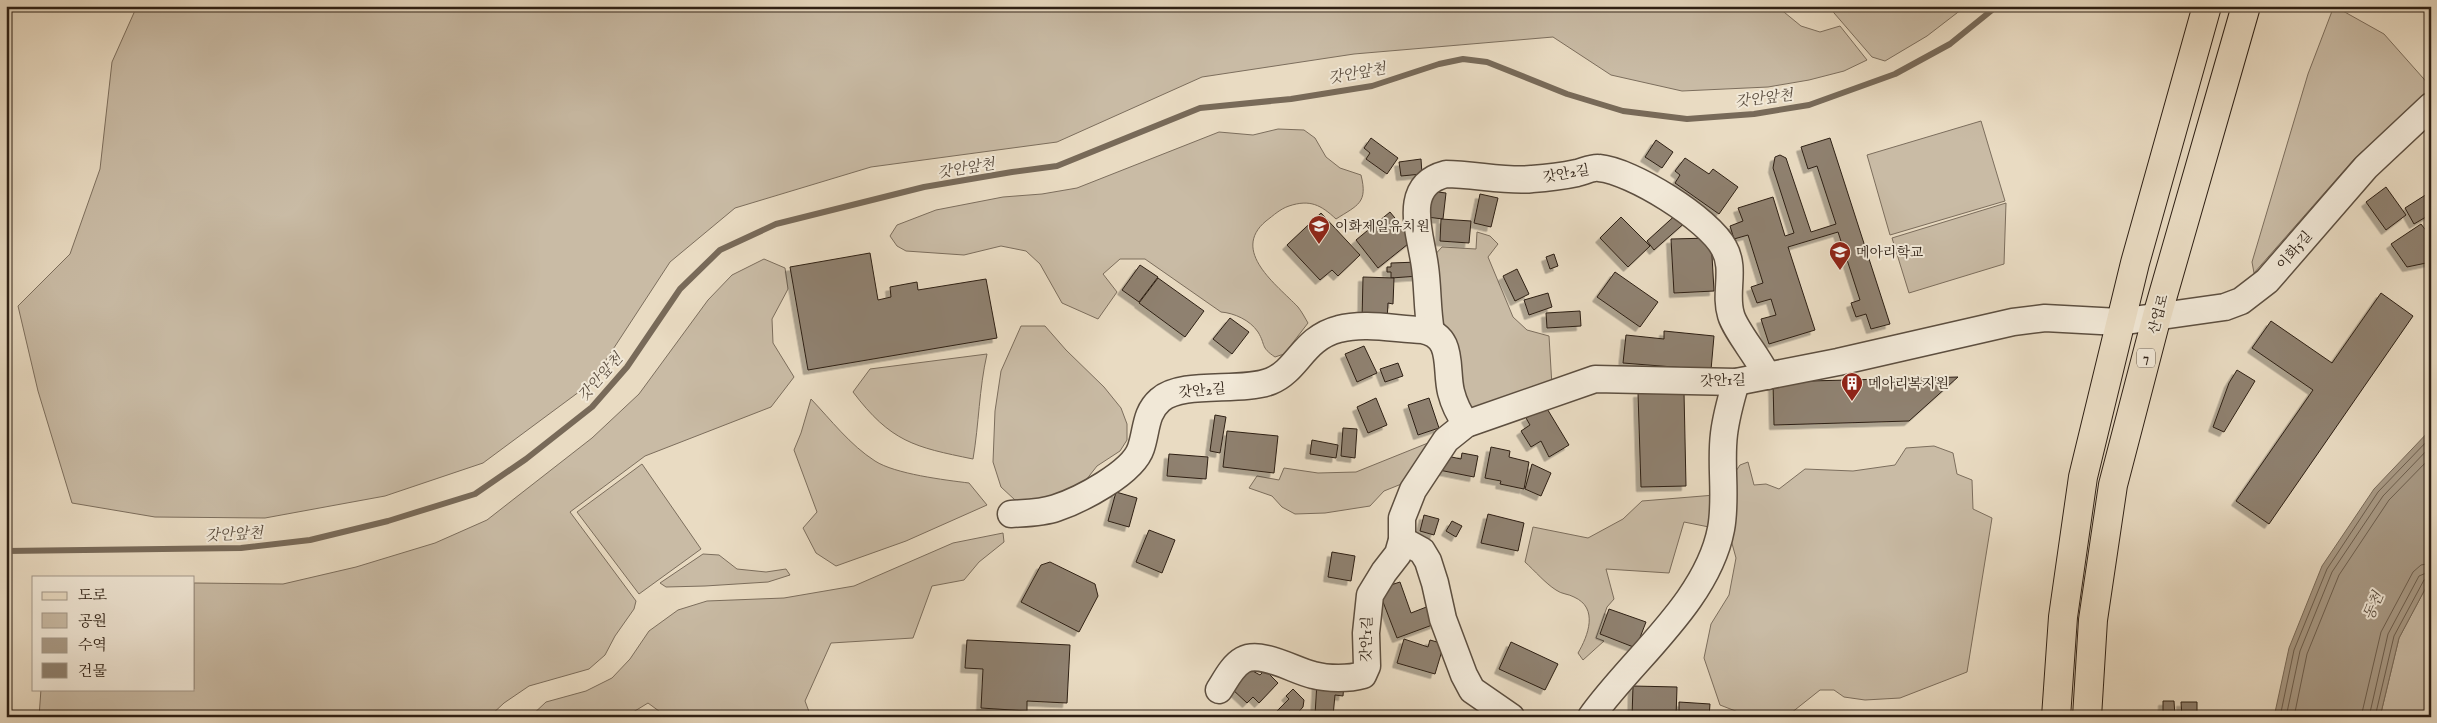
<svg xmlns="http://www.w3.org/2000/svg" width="2437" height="723" viewBox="0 0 2437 723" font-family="'IM FELL English','Noto Serif KR',serif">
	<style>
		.green { fill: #c9bba5; stroke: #7c6e5d }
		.water { fill: #a99b87; stroke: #786a59 }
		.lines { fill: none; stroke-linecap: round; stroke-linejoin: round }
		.shore { stroke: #6c5e4e; stroke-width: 1 }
		.stream { stroke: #786a59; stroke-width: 6 }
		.building { fill: #8f816f; stroke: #2e2015; filter: url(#shadow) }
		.minor-casing { stroke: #5d4f40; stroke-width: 29 }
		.major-casing { stroke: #2e2015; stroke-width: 30 }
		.minor { stroke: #f1e8d7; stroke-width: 26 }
		.major { stroke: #e9dbc2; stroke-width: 28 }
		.labels { text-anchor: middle; stroke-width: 4; stroke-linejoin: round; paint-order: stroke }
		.shield { fill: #f1e8d7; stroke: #685c4f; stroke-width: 1 }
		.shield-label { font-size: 12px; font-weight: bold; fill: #2e2015 }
		.street-label { font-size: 14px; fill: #2e2015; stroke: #f1e8d7 }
		.poi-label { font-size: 14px; fill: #2e2015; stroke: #f1e8d7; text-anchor: start }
		.water-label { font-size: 15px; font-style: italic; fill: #594b3d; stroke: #f1e8d7 }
	</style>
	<defs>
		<filter id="shadow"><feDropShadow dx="-4.5" dy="4.5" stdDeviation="0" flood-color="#0004"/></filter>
	</defs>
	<rect width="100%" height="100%" fill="#e9dbc2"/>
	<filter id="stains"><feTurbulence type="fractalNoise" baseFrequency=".004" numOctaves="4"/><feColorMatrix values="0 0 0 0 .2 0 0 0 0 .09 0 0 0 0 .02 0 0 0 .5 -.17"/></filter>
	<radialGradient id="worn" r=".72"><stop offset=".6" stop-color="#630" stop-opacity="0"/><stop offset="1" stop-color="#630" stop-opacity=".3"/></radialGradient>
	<!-- green -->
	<g class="green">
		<path d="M137 6H1750L1756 11 1779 8 1801 26 1820 32 1840 26 1867 60 1844 71 1809 80 1768 87 1682 91 1611 75 1553 37 1354 54 1202 77 1057 142 871 167 735 208 670 262 591 383 483 463 385 496 265 518 155 517 72 503 38 391 18 306 70 254 100 169 112 62Z"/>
		<path d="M1828 6H1966L1927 36 1885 61 1872 57Z"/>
		<path d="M2334 6 2384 34 2431 87V91L2355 158 2254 273 2252 262 2308 74Z"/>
		<path d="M1981 121 2005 201 1890 235 1867 155Z"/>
		<path d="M1278 129 1304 130 1315 138 1326 157 1340 168 1361 175C1368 203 1358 205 1336 219 1321 205 1310 199 1289 206 1280 209 1274 215 1266 221 1230 251 1277 285 1298 307 1302 312 1305 318 1308 323L1284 354 1275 357C1260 347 1266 345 1258 332 1250 320 1234 313 1221 312L1145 259H1120L1103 274 1117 292 1098 319 1062 303 1040 264 1026 251 1001 246 964 255 906 251 897 246 890 236 897 225 936 210 1003 197 1042 194 1077 188 1219 132 1253 135Z"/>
		<path d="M2006 203 2004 264 1909 293 1892 238Z"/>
		<path d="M1477 232 1490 236 1498 244 1488 257 1513 317 1527 330 1549 336 1552 386 1472 410C1442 368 1439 309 1431 259L1442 247 1476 249Z"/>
		<path d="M764 259 785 268 788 289 772 319 773 343 794 377 771 407 645 456 570 512 636 601 634 609 615 636 605 655 589 669 529 686 504 703 489 717H301L291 713 286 717H39L41 689H194V583L283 584 356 567 435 543 487 520 592 438 639 394 708 300 732 275Z"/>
		<path d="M1021 326H1045L1066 350 1104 387 1121 408 1127 424V440L1120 451 1097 466 1086 480 1068 494 1029 505 1015 500 1001 487 993 462 995 411 1001 371Z"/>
		<path d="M987 354C979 389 979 424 973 459 914 447 891 442 853 392L870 369Z"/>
		<path d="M811 399C831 420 850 445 875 461 895 474 945 480 969 483L987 505 906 541 836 566 816 553 803 528 817 512 794 450 801 433Z"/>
		<path d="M1428 443 1409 481 1384 491 1370 506 1325 513 1295 514 1282 507 1272 496 1249 488 1257 476 1279 480 1284 468 1318 473 1356 472Z"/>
		<path d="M1934 446 1953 453 1957 474 1972 480 1973 509 1992 518 1967 672 1900 698 1865 700 1844 697 1834 690H1820L1786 717H1751L1720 705 1704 658 1711 624 1729 595 1736 558 1725 518 1734 474 1740 465 1748 462 1754 485 1766 484 1779 489 1805 469 1853 471 1895 465 1906 448Z"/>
		<path d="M642 464 701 549 639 594 577 512Z"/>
		<path d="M1715 495 1714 528 1684 522 1669 573 1606 569 1614 599 1607 607 1596 638 1604 641 1583 660 1578 653C1588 636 1599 608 1574 597 1569 594 1561 594 1556 590 1545 583 1535 571 1525 562L1533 527 1588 538 1623 519 1642 501Z"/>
		<path d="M1003 533 1004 542 979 562 964 580 932 586 913 638 831 643 805 701 811 717H667L648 703 625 717H530L546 702 586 691 612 678 630 659 649 631 678 610 707 601 784 598 854 586 953 543Z"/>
		<path d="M703 554 719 555 737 569 766 572 786 569 790 575 768 582 705 586 666 587 660 583Z"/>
		<path d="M2431 578V717H2380L2399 638Z"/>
	</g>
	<!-- water -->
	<path class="water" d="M2431 429V578L2399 638 2380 717H2274L2289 648 2322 566 2374 489Z"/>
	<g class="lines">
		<!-- shore -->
		<g class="shore">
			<path d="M2280 717 2294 650 2327 569 2378 492 2431 437"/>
			<path d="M2286 717 2300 651 2332 572 2383 496 2431 446"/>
			<path d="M2294 717 2307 654 2339 575 2389 500 2431 457"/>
			<path d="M2361 717 2381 632 2413 572 2421 565 2431 563"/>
			<path d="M2369 717 2388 634 2419 576 2431 571"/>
			<path d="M2375 717 2394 636 2424 580 2431 577"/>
		</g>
		<!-- stream -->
		<path class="stream" d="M6 551 241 548 310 540 388 521 475 494 526 459 592 407 627 367 680 289 720 250 776 224 924 187 1012 172 1057 166 1200 108 1291 99 1372 86 1439 64 1463 59 1487 62 1567 94 1623 111 1687 119 1754 114 1809 105 1895 74 1950 44 1997 6"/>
	</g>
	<!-- building -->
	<g class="building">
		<path d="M1371 138 1398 158 1387 174 1366 159 1370 153 1364 148Z"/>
		<path d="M1830 138 1890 324 1871 329 1866 314 1856 317 1851 303 1860 300 1838 232 1788 247 1815 330 1769 344 1761 319 1776 315 1771 299 1757 303 1751 287 1763 283 1748 235 1734 239 1730 226 1743 221 1738 208 1773 197 1785 236 1794 233 1773 168 1775 157 1780 155 1786 158 1788 164 1811 232 1836 224 1817 166 1808 169 1801 147Z"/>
		<path d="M1656 140 1673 152 1662 168 1645 157Z"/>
		<path d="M1685 158 1709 174 1713 169 1738 187 1719 214 1675 183 1680 175 1675 171Z"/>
		<path d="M1421 159 1422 174 1401 176 1399 162Z"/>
		<path d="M2386 187 2406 215 2386 230 2366 202Z"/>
		<path d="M1430 191 1446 193 1443 219 1427 217Z"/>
		<path d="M1480 194 1498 198 1491 227 1474 223Z"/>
		<path d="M2427 194 2431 200V214L2414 224 2405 208Z"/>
		<path d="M1680 211 1688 220 1654 250 1647 241Z"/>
		<path d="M1390 212 1413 240 1378 268 1356 240Z"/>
		<path d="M1321 213 1360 255 1338 276 1332 270 1320 280 1287 245Z"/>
		<path d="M1621 217 1650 246 1628 267 1600 238Z"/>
		<path d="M1441 219 1471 221 1469 243 1440 241Z"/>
		<path d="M2421 224 2431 237V243L2428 245 2431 249V262L2407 267 2391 244Z"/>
		<path d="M1711 238 1714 291 1674 293 1671 239Z"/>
		<path d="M870 253 878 300 891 297 890 287 917 282 918 290 986 279 997 338 808 370 790 267Z"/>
		<path d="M1554 254 1558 266 1550 269 1546 257Z"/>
		<path d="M1418 262 1419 276 1391 278V272H1387V267H1391V263Z"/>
		<path d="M1140 265 1158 277 1139 302 1122 290Z"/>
		<path d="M1517 269 1529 294 1515 301 1503 276Z"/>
		<path d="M1615 272 1658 302 1640 327 1597 297Z"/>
		<path d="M1363 277 1394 278 1393 304 1388 303 1387 321 1362 320Z"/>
		<path d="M1158 278 1204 311 1185 337 1139 303Z"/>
		<path d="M1548 293 1552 307 1529 315 1524 300Z"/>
		<path d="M2381 293 2413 316 2269 524 2236 501 2313 390 2252 348 2271 321 2332 363Z"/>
		<path d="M1580 311 1581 326 1547 328 1546 313Z"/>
		<path d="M1230 318 1249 332 1232 354 1213 339Z"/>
		<path d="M1664 331 1714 336 1711 370 1623 363 1626 335 1664 339Z"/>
		<path d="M1364 346 1377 373 1357 382 1345 354Z"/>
		<path d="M1398 363 1403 376 1385 382 1380 369Z"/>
		<path d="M2237 370 2255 381 2224 432 2213 427 2229 383Z"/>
		<path d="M1958 377 1909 421 1774 425 1773 382Z"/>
		<path d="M1684 392 1686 486 1641 487 1638 393Z"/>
		<path d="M1376 398 1387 425 1368 433 1357 407Z"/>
		<path d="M1429 398 1439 428 1418 435 1408 405Z"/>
		<path d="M1546 407 1569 445 1549 457 1541 441 1531 447 1521 431 1530 425 1526 418Z"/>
		<path d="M1215 415 1226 417 1220 453 1210 451Z"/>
		<path d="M1343 428 1357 429 1355 458 1341 456Z"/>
		<path d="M1227 431 1278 436 1274 473 1223 467Z"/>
		<path d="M1312 440 1338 445 1336 458 1310 454Z"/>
		<path d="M1491 447 1510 451 1509 457 1529 462 1524 489 1500 484 1501 481 1485 478Z"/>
		<path d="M1462 453 1478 456 1474 477 1439 470 1442 455 1461 459Z"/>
		<path d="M1169 454 1208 457 1206 479 1167 476Z"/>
		<path d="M1532 464 1551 473 1541 496 1525 489Z"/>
		<path d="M1116 492 1137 498 1129 527 1108 521Z"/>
		<path d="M1488 514 1524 523 1518 551 1481 543Z"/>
		<path d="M1424 515 1439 519 1434 535 1420 531Z"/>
		<path d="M1452 521 1462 526 1456 537 1446 531Z"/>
		<path d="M1149 530 1175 540 1162 573 1136 562Z"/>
		<path d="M1332 552 1355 556 1351 581 1328 577Z"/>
		<path d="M1050 562 1095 584 1098 596 1079 632 1021 602 1041 565Z"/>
		<path d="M1400 582 1411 613 1429 606 1435 624 1397 638 1378 589Z"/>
		<path d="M1609 609 1646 622 1636 648 1600 634Z"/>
		<path d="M1404 639 1428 647 1430 640 1444 644 1435 674 1397 663Z"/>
		<path d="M967 640 1070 645 1067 703 1027 701V711L981 708 983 669 965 668Z"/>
		<path d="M1511 642 1558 664 1545 690 1499 669Z"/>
		<path d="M1249 669 1260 675 1265 670 1278 683 1259 703 1253 697 1247 703 1231 688Z"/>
		<path d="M1317 682 1344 684 1343 696 1335 695 1333 716 1315 715Z"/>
		<path d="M1633 686 1677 687 1676 717H1632Z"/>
		<path d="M1293 689 1304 700 1303 707 1294 717H1281L1276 712 1289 699 1286 696Z"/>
		<path d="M2163 701H2174L2175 717H2163Z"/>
		<path d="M1679 702 1710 704 1709 717H1679Z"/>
		<path d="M2181 702H2197V717H2182Z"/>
	</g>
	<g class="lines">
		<!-- minor casing -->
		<g class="minor-casing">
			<g id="minor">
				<path d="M1431 332C1427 310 1428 288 1425 267 1421 234 1400 186 1446 174 1473 174 1508 182 1532 179 1547 178 1563 176 1577 173 1585 171 1592 167 1599 168 1632 171 1709 219 1724 248 1736 269 1724 293 1731 315 1735 330 1759 358 1767 376"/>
				<path d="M1011 514C1026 513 1042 513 1056 508 1080 500 1133 473 1141 448 1147 430 1145 413 1160 400 1182 380 1241 393 1271 381 1298 370 1303 338 1339 329 1364 322 1395 329 1422 330 1455 336 1445 368 1451 392 1454 404 1459 414 1466 424"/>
				<path d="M1402 540 1422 551 1428 561 1435 583 1443 619 1464 675 1472 690 1511 717"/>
				<path d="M1219 690C1225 681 1232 666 1243 660 1261 650 1295 671 1313 675 1328 679 1349 679 1363 675L1367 666 1366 633 1370 595 1384 572 1398 554 1402 540V518L1413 490 1446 440 1466 424 1595 379 1736 382 1838 362 2013 322 2045 318 2119 322 2225 307 2241 301 2267 281 2366 167 2431 106"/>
				<path d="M1591 717C1632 659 1707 602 1721 529 1727 498 1720 465 1724 434 1726 417 1731 399 1736 382"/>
			</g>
		</g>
		<!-- major casing -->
		<g class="major-casing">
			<g id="major">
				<path d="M2056 717 2063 617 2083 477 2135 263 2207 6"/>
				<path d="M2087 717 2093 620 2113 485 2157 316 2246 6"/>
			</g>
		</g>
		<!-- minor -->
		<use href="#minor" class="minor"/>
		<!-- major -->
		<use href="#major" class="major"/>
	</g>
	<!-- icons -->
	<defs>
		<g id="school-pin" transform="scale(1.125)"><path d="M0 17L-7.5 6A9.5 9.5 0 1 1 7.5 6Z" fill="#8f2418" stroke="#f1e8d7"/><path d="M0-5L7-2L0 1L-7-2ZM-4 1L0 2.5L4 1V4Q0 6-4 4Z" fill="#fff"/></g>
		<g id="building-pin" transform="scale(1.125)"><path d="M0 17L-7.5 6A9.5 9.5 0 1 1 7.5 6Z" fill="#8f2418" stroke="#f1e8d7"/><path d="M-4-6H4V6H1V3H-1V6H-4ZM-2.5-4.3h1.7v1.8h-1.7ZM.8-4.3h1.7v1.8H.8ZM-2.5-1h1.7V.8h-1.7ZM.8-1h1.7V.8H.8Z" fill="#fff"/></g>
	</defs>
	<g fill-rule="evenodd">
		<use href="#school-pin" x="1319" y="226"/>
		<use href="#school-pin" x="1840" y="252"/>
		<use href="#building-pin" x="1852" y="383"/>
	</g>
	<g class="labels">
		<!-- shield labels -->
		<rect class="shield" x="2137" y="348.5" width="18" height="19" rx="4"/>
		<g class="shield-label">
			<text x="2146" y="362">7</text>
		</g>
		<!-- street labels -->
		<g class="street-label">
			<text transform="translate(1566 173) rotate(-10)" y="5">갓안2길</text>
			<text transform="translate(2294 250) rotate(-49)" y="5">이화5길</text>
			<text transform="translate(2158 314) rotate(-75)" y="5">산업로</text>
			<text transform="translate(1723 380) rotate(-2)" y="5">갓안1길</text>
			<text transform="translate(1202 390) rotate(-5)" y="5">갓안2길</text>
			<text transform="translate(1366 639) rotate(-89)" y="5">갓안1길</text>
		</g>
		<!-- poi labels -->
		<g class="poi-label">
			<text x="1335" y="231">이화제일유치원</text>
			<text x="1856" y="257">메아리학교</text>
			<text x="1868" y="388">메아리복지원</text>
		</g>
		<!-- water labels -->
		<g class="water-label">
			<text transform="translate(1357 73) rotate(-10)" y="5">갓안앞천</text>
			<text transform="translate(1764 98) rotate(-7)" y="5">갓안앞천</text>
			<text transform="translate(966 168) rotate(-9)" y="5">갓안앞천</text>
			<text transform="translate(600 377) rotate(-48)" y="5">갓안앞천</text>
			<text transform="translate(234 534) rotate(-3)" y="5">갓안앞천</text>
			<text transform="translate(2373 606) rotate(-66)" y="5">동천</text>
		</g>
	</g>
	<!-- margin -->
	<rect width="2437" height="723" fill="none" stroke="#e9dbc2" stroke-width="25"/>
	<rect x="8" y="8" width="2422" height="708" fill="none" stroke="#2e2015" stroke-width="2.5"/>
	<rect x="12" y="12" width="2412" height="698" fill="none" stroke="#2e2015"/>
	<!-- legend -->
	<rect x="32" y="576" width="162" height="115" fill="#f1e8d7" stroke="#a39889"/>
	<rect x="42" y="592" width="25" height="8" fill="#e9dbc2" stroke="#a39889"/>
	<text x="78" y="600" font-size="15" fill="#2e2015">도로</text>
	<rect x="42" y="613" width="25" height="15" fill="#c9bba5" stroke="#a39889"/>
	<text x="78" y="626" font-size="15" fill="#2e2015">공원</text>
	<rect x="42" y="638" width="25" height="15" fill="#a99b87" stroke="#a39889"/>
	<text x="78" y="650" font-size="15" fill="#2e2015">수역</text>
	<rect x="42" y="663" width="25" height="15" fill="#8f816f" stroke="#a39889"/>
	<text x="78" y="676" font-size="15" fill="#2e2015">건물</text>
	<rect width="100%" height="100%" filter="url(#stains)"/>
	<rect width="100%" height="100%" fill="url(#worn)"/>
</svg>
